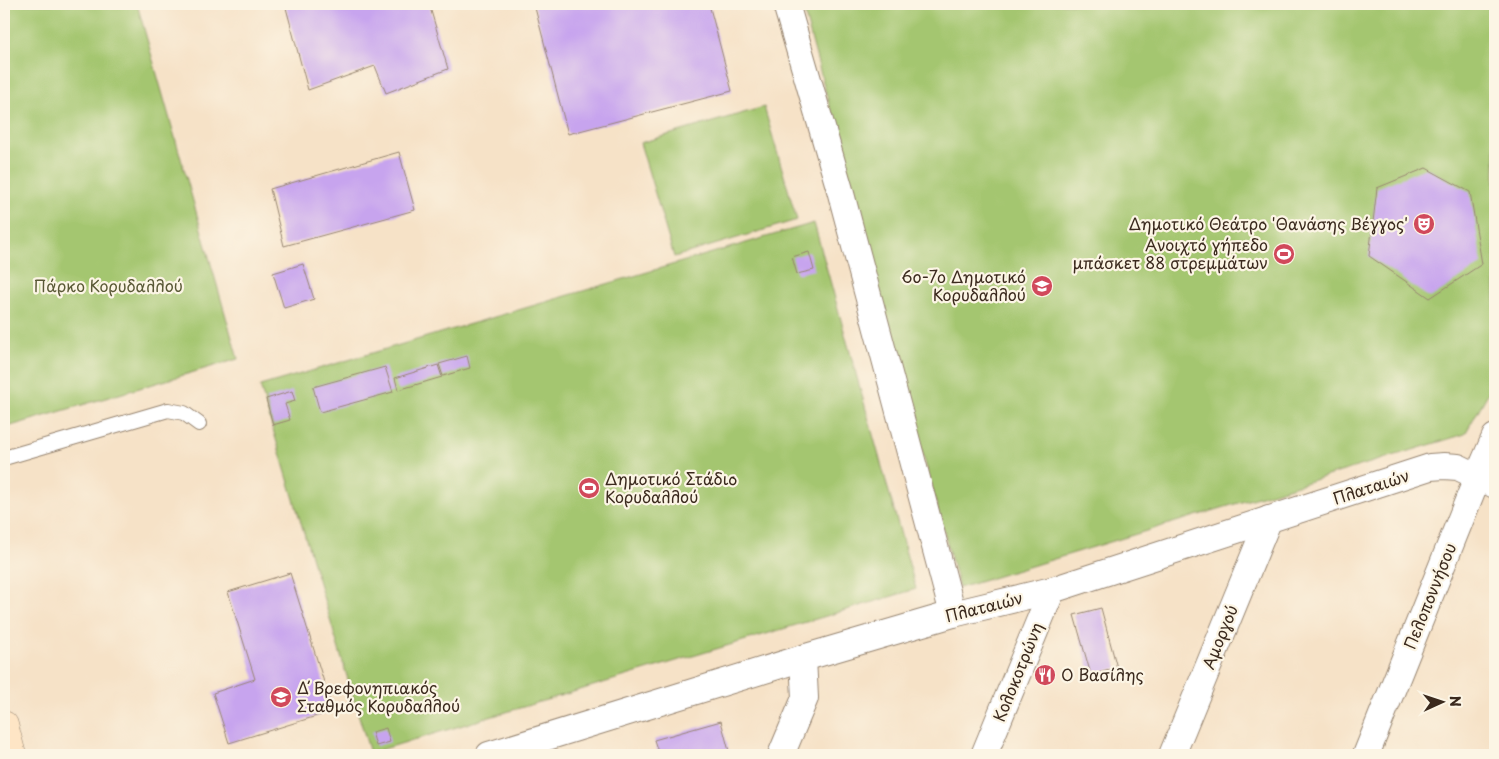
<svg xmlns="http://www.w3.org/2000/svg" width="1499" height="759" viewBox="0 0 1499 759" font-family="'Playpen Sans',sans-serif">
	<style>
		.green { fill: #a4c66f; stroke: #707846 }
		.building { fill: #c7a4ee }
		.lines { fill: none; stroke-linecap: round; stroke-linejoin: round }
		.service-casing { stroke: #988672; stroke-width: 16 }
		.minor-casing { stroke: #988672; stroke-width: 28 }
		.secondary-casing { stroke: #988672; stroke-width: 29 }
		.service { stroke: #fff; stroke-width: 14 }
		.minor { stroke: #fff; stroke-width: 26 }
		.secondary { stroke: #fee5c5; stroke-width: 28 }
		.labels { text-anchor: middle; stroke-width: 4.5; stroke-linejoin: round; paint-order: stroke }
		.poi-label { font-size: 16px; fill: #3b2a1e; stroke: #fcf5e5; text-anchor: end }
		.park-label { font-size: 16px; fill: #5a5936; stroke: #fcf5e5 }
		.street-label { font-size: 16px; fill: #3b2a1e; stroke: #fcf5e5 }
	</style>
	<rect width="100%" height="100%" fill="#fcf5e5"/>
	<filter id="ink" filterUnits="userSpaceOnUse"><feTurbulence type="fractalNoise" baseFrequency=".02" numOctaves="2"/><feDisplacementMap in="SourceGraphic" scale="10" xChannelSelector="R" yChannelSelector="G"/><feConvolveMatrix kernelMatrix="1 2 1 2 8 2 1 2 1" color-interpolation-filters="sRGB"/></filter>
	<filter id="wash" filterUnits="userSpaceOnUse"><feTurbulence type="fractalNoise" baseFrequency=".0096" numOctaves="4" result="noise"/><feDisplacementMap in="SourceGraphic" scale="20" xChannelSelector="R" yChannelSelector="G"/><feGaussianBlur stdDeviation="1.12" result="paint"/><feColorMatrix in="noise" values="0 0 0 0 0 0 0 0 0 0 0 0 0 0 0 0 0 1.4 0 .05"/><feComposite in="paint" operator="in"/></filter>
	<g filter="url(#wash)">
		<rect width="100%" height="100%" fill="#f6e2c7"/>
		<!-- green -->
		<g class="green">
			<path d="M4 4H137L238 359 4 428Z"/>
			<path d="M802 4H1495V381L1465 434 959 588Z"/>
			<path d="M764 107 797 220 674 257 640 143Z"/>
			<path d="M814 223 916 589 370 753 260 386Z"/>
		</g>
		<g id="blocks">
			<!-- building -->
			<g class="building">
				<path d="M285 4H429L448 69 386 93 375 66 308 90Z"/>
				<path d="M534 4H709L732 91 568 134Z"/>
				<path d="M399 152 415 210 284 246 270 189Z"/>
				<path d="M1426 168 1470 192 1482 264 1430 298 1369 256 1377 188Z"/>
				<path d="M809 252 814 270 797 274 792 257Z"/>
				<path d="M303 264 314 299 284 308 273 273Z"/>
				<path d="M467 356 470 368 443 376 439 364Z"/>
				<path d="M438 365 442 377 398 390 395 378Z"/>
				<path d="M385 367 393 392 320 412 313 387Z"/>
				<path d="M292 391 295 401 285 404 290 420 273 425 266 399Z"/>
				<path d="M290 573 333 711 229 743 213 693 255 679 228 592Z"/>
				<path d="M1101 608 1117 668 1091 675 1074 615Z"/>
				<path d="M721 721 730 755H659L654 740Z"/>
				<path d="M386 728 390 742 376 746 372 732Z"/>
			</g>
		</g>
	</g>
	<g filter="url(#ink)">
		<use href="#blocks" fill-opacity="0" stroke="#988672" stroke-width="1"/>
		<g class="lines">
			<!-- service casing -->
			<g class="service-casing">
				<path id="service" d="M4 458 168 410 184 413 199 424"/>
			</g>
			<!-- minor casing -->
			<g class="minor-casing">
				<g id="minor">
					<path d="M786 4 840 190 953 614"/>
					<path d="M489 755 803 658 953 614 1052 590 1430 467 1444 466 1458 467 1495 485"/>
					<path d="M781 755 805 698 803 658"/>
					<path d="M984 755 1052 590"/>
					<path d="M1172 755 1269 519"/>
					<path d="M1366 755 1478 476 1495 437"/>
				</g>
			</g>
			<!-- secondary casing -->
			<g class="secondary-casing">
				<path id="secondary" d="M4 725 12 755"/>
			</g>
			<!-- service -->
			<use href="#service" class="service"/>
			<!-- minor -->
			<use href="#minor" class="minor"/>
			<!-- secondary -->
			<use href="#secondary" class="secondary"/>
		</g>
	</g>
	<!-- icons -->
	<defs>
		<g id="theatre-disc" transform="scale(1.125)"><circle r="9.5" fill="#d1495b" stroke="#fcf5e5"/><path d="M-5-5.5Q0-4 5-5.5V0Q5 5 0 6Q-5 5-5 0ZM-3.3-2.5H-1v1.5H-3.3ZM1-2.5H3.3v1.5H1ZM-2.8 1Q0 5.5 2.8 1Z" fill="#fff"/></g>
		<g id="stadium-disc" transform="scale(1.125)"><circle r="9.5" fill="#d1495b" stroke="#fcf5e5"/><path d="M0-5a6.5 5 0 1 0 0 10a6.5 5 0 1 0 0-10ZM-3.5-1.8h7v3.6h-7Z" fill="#fff"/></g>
		<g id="school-disc" transform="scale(1.125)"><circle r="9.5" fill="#d1495b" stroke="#fcf5e5"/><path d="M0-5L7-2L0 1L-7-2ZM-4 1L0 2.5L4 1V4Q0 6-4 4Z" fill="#fff"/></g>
		<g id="restaurant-disc" transform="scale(1.125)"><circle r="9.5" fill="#d1495b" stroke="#fcf5e5"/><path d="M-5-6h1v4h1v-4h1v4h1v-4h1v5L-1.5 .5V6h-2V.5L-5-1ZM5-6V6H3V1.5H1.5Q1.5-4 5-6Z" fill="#fff"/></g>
	</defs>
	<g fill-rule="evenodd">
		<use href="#theatre-disc" x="1424" y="224"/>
		<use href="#stadium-disc" x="1284" y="254"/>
		<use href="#school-disc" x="1042" y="286"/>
		<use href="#stadium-disc" x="589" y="488"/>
		<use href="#restaurant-disc" x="1045" y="675"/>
		<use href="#school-disc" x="281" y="697"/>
	</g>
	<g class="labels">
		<!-- poi labels -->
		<g class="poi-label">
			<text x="1408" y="230">Δημοτικό Θεάτρο 'Θανάσης Βέγγος'</text>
			<text x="1268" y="251">Ανοιχτό γήπεδο<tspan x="1268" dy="18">μπάσκετ 88 στρεμμάτων</tspan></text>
			<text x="1026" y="283">6ο-7ο Δημοτικό<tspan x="1026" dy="18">Κορυδαλλού</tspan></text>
			<text x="605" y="485" text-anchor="start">Δημοτικό Στάδιο<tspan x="605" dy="18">Κορυδαλλού</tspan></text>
			<text x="1061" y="681" text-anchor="start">Ο Βασίλης</text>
			<text x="297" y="694" text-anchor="start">Δ΄ Βρεφονηπιακός<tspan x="297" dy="18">Σταθμός Κορυδαλλού</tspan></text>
		</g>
		<!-- park labels -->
		<g class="park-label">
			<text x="108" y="292">Πάρκο Κορυδαλλού</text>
		</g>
		<!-- street labels -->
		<g class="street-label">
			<text transform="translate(1371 487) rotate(-18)" y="6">Πλαταιών</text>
			<text transform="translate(1430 596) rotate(-68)" y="6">Πελοποννήσου</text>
			<text transform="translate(984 607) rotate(-14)" y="6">Πλαταιών</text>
			<text transform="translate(1220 637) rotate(-68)" y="6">Αμοργού</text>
			<text transform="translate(1018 672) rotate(-68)" y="6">Κολοκοτρώνη</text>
		</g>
	</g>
	<!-- margin -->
	<rect width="1499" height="759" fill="none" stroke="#fcf5e5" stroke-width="20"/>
	<!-- north arrow -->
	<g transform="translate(1442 702) rotate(87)" stroke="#fcf5e5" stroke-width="4" paint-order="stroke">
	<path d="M0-4L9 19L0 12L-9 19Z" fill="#3b2a1e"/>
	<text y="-8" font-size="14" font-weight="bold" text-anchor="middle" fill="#3b2a1e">N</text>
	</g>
</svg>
